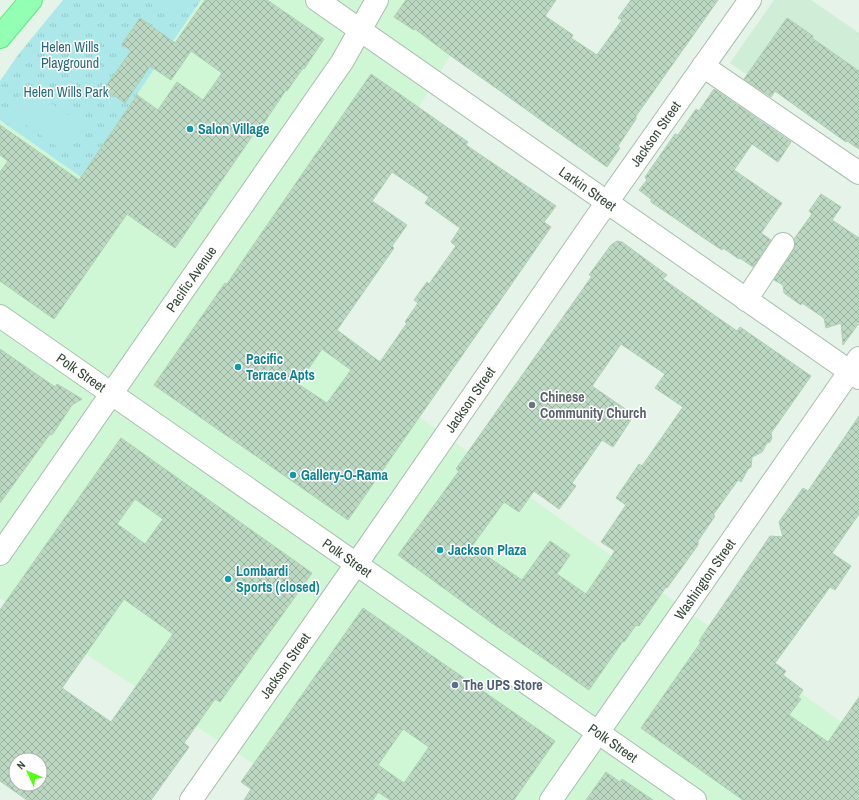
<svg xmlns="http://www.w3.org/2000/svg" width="859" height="800" viewBox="0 0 859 800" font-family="'Archivo Narrow',sans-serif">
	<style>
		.commercial { fill: #cff6d5 }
		.education { fill: #cfedd7 }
		.park { fill: url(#park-tufts) }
		.pitch { fill: #ace8e9 }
		.building { fill: url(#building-cross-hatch); stroke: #add0b4; fill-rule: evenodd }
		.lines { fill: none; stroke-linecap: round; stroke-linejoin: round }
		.minor-casing { stroke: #a8bfad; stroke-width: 24 }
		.major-casing { stroke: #5fe784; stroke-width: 24 }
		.minor { stroke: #fff; stroke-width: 22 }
		.major { stroke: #93ffb2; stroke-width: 22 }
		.culture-dot { fill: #0f9aa8; stroke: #fff; stroke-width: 1.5 }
		.worship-dot { fill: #6b7280; stroke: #fff; stroke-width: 1.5 }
		.service-dot { fill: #5c6f8a; stroke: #fff; stroke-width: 1.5 }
		.labels { text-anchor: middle; stroke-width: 3; stroke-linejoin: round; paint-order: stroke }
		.park-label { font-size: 14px; fill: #26697a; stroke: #fff }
		.culture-label { font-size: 14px; font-weight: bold; fill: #0d838f; stroke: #fff; text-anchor: start }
		.street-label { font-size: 14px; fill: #354638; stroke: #fff }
		.worship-label { font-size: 14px; font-weight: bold; fill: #5b616d; stroke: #fff; text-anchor: start }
		.service-label { font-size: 14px; font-weight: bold; fill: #4e5e75; stroke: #fff; text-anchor: start }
	</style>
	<defs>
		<pattern id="park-tufts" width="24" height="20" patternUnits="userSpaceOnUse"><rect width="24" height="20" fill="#ace8e9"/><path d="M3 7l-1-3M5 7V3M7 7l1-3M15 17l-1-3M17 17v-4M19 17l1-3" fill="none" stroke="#95c8c9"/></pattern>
		<pattern id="building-cross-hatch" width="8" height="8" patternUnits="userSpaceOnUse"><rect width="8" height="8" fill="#bdd8c2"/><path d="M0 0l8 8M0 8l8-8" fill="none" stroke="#9ab19f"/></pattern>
	</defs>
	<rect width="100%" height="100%" fill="#e5f3e9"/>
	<!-- commercial -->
	<path class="commercial" d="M201 0H484L288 322 859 735V800H309L0 598V120L81 176Z"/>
	<!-- education -->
	<path class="education" d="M774 0H811L859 33V149L847 141 846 142 776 92 774 93 730 63Z"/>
	<!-- park -->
	<path class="park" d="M63 0H201L81 177 0 120V81L18 55Z"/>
	<!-- pitch -->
	<g class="pitch">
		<path d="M148 0H182L170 16Z"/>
		<path d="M26 86 84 126 66 153 8 112Z"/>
	</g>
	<!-- building -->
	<g class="building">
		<path d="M205 0H267L324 39 304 69 303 68 287 91 286 90 255 136 253 135 175 248 127 214 54 319 0 281V172L8 161 0 155V125L79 180 137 95 158 110 177 82 203 100 222 73 191 51 171 80 150 66 125 103 104 89 131 51 122 44 140 18 175 43Z"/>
		<path d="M406 0H556L545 16 573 35 571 38 597 55 622 20 618 18 631 0H718L636 116V119L618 146 620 148 607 167 451 56 415 29 414 30 394 17Z"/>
		<path d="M787 18 813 36 812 38 859 71V149L847 141 846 142 775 91 771 97 744 79Z"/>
		<path d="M371 74 468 142 466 145 556 206 544 222 551 227 348 520 154 385 225 283 227 284 239 266ZM392 172 429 197 425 203 460 228 451 242 456 246 429 284 427 282 414 300 418 303 405 322 407 323 380 362 337 330 394 248 392 246 407 225 372 201ZM322 349 351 370 327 403 298 384Z"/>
		<path d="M714 89 791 142 778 162 752 144 734 170 782 203 761 233 771 240 753 267 740 258 739 259 723 248 722 250 701 236 651 202V199L639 190 647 180 645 177 675 134 678 135 696 109 699 111Z"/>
		<path d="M821 194 841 207 832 220 859 238V323L843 345 841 323 826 328 824 318 802 303 801 305 784 293 783 285 774 280 793 251 795 245 794 239 812 214 809 211Z"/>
		<path d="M617 241 622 242 667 275 663 279 704 308 737 331 740 327 811 376 771 433 772 438 770 442 767 443 762 452 752 457 751 467 748 469 741 482 738 480 713 515 715 516 698 541V545L667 588 666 587 639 626 636 625 624 642 623 641 589 690 492 623 398 555 459 471 456 469 592 276 589 275 611 245ZM621 344 665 374 655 388 683 407 642 466 639 464 616 498 626 505 601 542 615 551 586 594 557 574 570 555 550 541 522 580 472 546 504 502 519 512 534 491 559 509 576 486 572 483 602 440 613 447 634 415 592 386Z"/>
		<path d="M0 349 55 387 57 384 82 399 72 405 52 435 50 434 0 503Z"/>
		<path d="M859 416V514L832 553 851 566 835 590 830 587 775 663 786 671 783 675 803 690 798 697 801 699 789 715 828 742 859 697V800H743L641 728 701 642 699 641 764 545 770 536 783 537 779 522 803 488 808 491Z"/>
		<path d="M121 438 312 573 220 702 215 699 184 743 189 747 151 800H27L0 781V610ZM135 499 163 519 145 544 117 524ZM124 599 173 634 111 722 62 688ZM16 760H40V784H16Z"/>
		<path d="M363 608 555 741 514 800H390L378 792 373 800H244L251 789 241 782ZM403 729 429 747 404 783 378 765Z"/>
		<path d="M606 772 620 782 622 779 653 800H586Z"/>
	</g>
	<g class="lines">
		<!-- minor casing -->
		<g class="minor-casing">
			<g id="minor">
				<path id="s1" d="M317 0 859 378"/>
				<path d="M703 66 859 173"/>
				<path d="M746 300 783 244"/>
				<path id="s2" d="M0 316 695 800"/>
				<path id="s3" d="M0 554 342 62 377 0"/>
				<path id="s4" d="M191 800 371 543 591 225 750 0"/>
				<path id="s5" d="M551 800 859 358"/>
			</g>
		</g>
		<!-- major casing -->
		<g class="major-casing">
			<path id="major" d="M0 37 31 0"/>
		</g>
		<!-- minor -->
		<use href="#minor" class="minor"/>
		<!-- major -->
		<use href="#major" class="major"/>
	</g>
	<!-- markers -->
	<g class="culture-dot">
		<circle cx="190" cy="129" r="4"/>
		<circle cx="238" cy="367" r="4"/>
		<circle cx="293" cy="475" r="4"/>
		<circle cx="440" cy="550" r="4"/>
		<circle cx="228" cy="579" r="4"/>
	</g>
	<circle class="worship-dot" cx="532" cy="405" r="4"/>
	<circle class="service-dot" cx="455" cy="685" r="4"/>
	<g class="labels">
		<!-- park labels -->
		<g class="park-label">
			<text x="70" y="52">Helen Wills<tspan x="70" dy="16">Playground</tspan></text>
			<text x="66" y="97">Helen Wills Park</text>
		</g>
		<!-- culture labels -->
		<g class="culture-label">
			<text x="198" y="134">Salon Village</text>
			<text x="246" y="364">Pacific<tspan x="246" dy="16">Terrace Apts</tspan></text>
			<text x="301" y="480">Gallery-O-Rama</text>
			<text x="448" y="555">Jackson Plaza</text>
			<text x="236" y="576">Lombardi<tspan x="236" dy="16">Sports (closed)</tspan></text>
		</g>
		<!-- street labels -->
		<g class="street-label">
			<text dy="5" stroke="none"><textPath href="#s4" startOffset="812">Jackson Street</textPath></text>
			<text dy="5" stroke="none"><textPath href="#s1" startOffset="330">Larkin Street</textPath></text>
			<text dy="5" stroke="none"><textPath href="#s3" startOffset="335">Pacific Avenue</textPath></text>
			<text dy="5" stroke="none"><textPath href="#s2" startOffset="99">Polk Street</textPath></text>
			<text dy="5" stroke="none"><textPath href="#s4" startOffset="488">Jackson Street</textPath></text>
			<text dy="5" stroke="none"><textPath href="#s2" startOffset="423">Polk Street</textPath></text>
			<text dy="5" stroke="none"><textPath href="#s5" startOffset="269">Washington Street</textPath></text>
			<text dy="5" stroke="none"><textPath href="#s4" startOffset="164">Jackson Street</textPath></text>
			<text dy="5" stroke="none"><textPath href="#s2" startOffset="747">Polk Street</textPath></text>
		</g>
		<!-- worship labels -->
		<g class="worship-label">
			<text x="540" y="402">Chinese<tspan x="540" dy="16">Community Church</tspan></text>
		</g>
		<!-- service labels -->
		<g class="service-label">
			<text x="463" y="690">The UPS Store</text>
		</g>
	</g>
	<!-- north arrow -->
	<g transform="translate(28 772) rotate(314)"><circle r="19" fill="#ffffff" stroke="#aeb5af"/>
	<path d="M0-3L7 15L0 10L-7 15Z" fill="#53ff11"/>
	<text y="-6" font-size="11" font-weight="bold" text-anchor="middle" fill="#354638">N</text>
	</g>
</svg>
